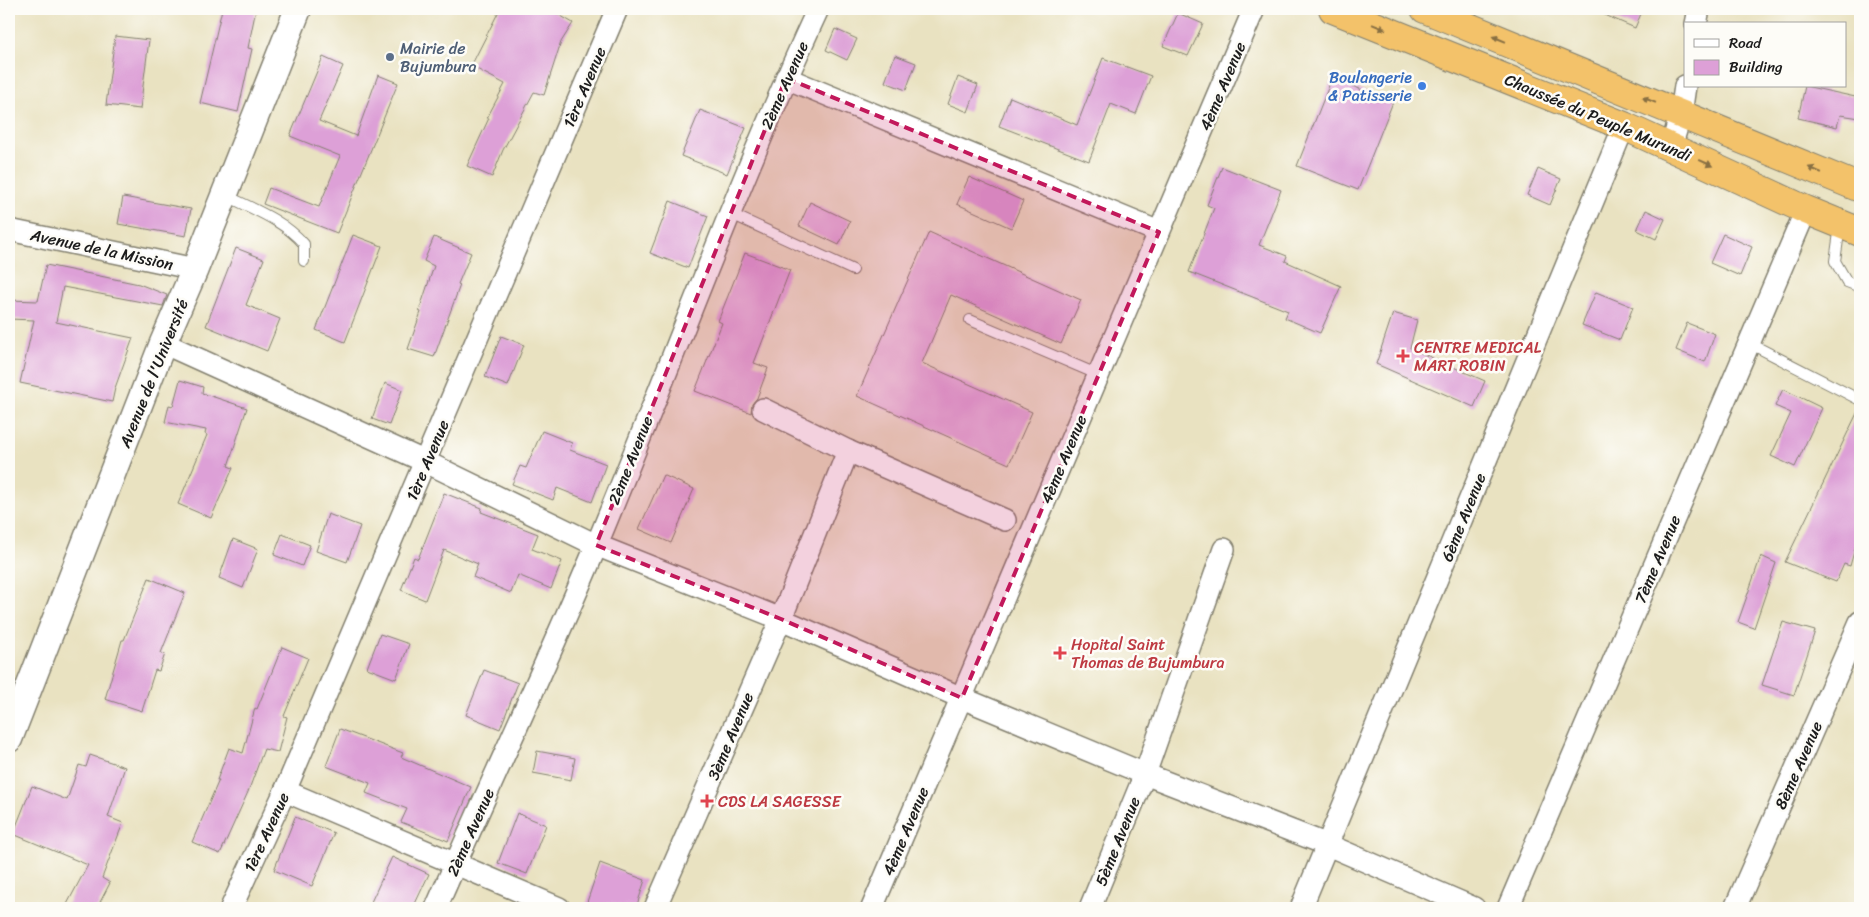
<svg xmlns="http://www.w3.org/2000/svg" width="1869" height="917" viewBox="0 0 1869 917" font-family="Sriracha,sans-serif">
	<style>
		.building { fill: #dda0d7 }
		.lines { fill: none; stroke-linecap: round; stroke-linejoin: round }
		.service-casing { stroke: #827f6e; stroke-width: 12 }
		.minor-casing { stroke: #827f6e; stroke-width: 24 }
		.tertiary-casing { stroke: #827f6e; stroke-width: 29 }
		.trunk-casing { stroke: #827f6e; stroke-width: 30 }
		.service { stroke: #fff; stroke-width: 10 }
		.minor { stroke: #fff; stroke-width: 21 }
		.tertiary { stroke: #fff; stroke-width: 26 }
		.trunk { stroke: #f3c26a; stroke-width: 28 }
		.oneway { fill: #886f43 }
		.marked { fill: #c2185b; fill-opacity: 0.2; stroke: #c2185b; stroke-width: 4; stroke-dasharray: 10 6; stroke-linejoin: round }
		.service-dot { fill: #5c6f8a; stroke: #fdfcf7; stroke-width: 2 }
		.shop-dot { fill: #3f7fe0; stroke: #fdfcf7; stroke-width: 2 }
		.health-dot { fill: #e0444e; stroke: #fdfcf7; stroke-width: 2 }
		.labels { text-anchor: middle; stroke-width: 5; stroke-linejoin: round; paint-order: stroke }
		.service-label { font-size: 16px; fill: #4e5e75; stroke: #fdfcf7; text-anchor: start }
		.shop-label { font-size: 16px; fill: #366cbe; stroke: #fdfcf7; text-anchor: end }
		.street-label { font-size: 16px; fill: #1c1c1c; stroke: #fdfcf7 }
		.health-label { font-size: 16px; fill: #be3a42; stroke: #fdfcf7; text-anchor: start }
	</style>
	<rect width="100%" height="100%" fill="#fdfcf7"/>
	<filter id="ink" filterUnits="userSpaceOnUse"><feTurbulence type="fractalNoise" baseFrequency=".02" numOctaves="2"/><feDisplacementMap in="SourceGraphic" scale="10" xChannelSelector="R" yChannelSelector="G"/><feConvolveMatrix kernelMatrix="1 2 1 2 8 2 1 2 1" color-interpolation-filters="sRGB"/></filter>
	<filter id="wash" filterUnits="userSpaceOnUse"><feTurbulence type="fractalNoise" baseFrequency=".0096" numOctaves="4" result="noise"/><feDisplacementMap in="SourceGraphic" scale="20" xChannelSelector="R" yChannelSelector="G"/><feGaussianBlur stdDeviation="1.12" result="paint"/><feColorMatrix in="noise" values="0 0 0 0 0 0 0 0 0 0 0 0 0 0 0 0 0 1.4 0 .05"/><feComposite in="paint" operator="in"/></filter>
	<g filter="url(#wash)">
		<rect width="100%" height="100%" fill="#e9e2c1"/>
		<g id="blocks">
			<!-- building -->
			<g class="building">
				<path d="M222 9H256L248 48 252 49 238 112 200 103Z"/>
				<path d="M500 9H549L573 23 561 42 544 95 534 92 503 150 492 177 467 166 489 118H487L505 84 471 66Z"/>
				<path d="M1591 9H1643L1635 28Z"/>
				<path d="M1178 13 1203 24 1188 56 1163 46Z"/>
				<path d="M835 29 857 39 847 60 826 50Z"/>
				<path d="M115 36 149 40 140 109 106 105Z"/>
				<path d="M895 55 916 63 906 90 885 82Z"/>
				<path d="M323 57 343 66 319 121 356 136 378 75 398 83 337 233 263 204 269 188 319 207 340 156 290 136Z"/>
				<path d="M1103 58 1151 76 1136 114 1111 104 1089 161 999 126 1010 97 1077 125Z"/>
				<path d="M958 77 978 85 968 112 948 104Z"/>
				<path d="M1332 78 1393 102 1358 190 1297 166Z"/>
				<path d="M1805 86 1860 98V118L1840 115 1837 127 1798 118Z"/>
				<path d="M700 110 746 128 727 174 681 156Z"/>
				<path d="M1222 167 1281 190 1259 245 1287 256 1285 261 1341 286 1320 333 1285 318 1288 311 1189 272 1214 208 1207 205Z"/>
				<path d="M1538 169 1561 179 1550 205 1527 195Z"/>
				<path d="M969 177 1023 201 1011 228 957 204Z"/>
				<path d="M123 197 191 209 186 236 118 224Z"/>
				<path d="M670 201 708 216 688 268 650 253Z"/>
				<path d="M810 202 850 221 839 245 799 226Z"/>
				<path d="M1646 210 1665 219 1656 239 1637 230Z"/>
				<path d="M929 232 1081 300 1061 344 951 295 922 363 1032 412 1009 464 857 396Z"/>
				<path d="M1723 234 1752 247 1740 276 1710 263Z"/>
				<path d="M353 235 382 246 345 342 316 330Z"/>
				<path d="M434 237 471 253 458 284 460 285 434 357 408 349 421 312 419 311 434 266 424 261Z"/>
				<path d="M236 248 264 259 246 305 280 319 267 351 206 326Z"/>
				<path d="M745 253 790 270 754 363 768 368 757 398 752 404 751 413 695 391 722 323 718 321Z"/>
				<path d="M46 265 139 284 167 295 163 306 63 287 56 322 133 338 115 388 112 402 20 383 34 320 9 319V300L38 301Z"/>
				<path d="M1596 292 1633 307 1620 340 1582 325Z"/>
				<path d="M1393 313 1417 320 1410 348 1485 381 1474 407 1376 364Z"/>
				<path d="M1687 323 1715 334 1705 362 1676 350Z"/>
				<path d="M501 336 524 345 508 386 485 377Z"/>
				<path d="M180 380 203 387 202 393 247 408 228 466 233 468 211 518 178 504 207 435 205 434 206 430 165 422 169 405 173 406Z"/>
				<path d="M385 383 402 390 389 425 372 419Z"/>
				<path d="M1783 389 1822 408 1795 467 1771 456 1791 413 1775 406Z"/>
				<path d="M1860 407V543L1857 541 1850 566 1844 564 1836 582 1785 562Z"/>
				<path d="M542 431 572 443 570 450 606 464 592 502 557 488 553 500 512 484 520 466 526 468Z"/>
				<path d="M663 475 694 489 671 543 639 529Z"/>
				<path d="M444 493 482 508 481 512 538 534 532 549 562 561 551 589 518 575 511 593 473 577 478 564 444 550 425 600 401 590 414 557 418 559Z"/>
				<path d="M328 514 360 526 347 562 316 551Z"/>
				<path d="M282 534 310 545 302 566 274 555Z"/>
				<path d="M233 539 258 549 243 588 219 578Z"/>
				<path d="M1761 556 1776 563 1754 628 1738 622Z"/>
				<path d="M149 578 185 593 161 653 165 654 159 671 155 670 142 711 105 699 122 640H124Z"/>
				<path d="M1783 622 1815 631 1794 695 1762 685Z"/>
				<path d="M380 634 409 644 396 679 367 668Z"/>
				<path d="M282 647 308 658 284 716 287 717 278 752 264 749 248 792 220 854 192 842 219 780H217L229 748 243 753 255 708 257 709Z"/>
				<path d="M484 670 518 683 500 729 466 715Z"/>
				<path d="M340 729 403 753 401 757 471 787 448 841 401 822 407 809 366 793 370 783 326 766Z"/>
				<path d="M537 751 575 758 571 780 533 773Z"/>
				<path d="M90 755 125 767 108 817 123 823 102 878 110 883 97 908H65L88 865 13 834 32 786 67 800 79 765 86 767Z"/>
				<path d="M517 813 546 825 527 874 498 863Z"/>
				<path d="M295 817 334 833 312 886 274 870Z"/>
				<path d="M392 857 429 874 413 908H385L371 902Z"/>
				<path d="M600 863 645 880 636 908H585Z"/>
			</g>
		</g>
	</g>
	<g filter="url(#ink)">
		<use href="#blocks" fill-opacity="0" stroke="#827f6e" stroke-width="1"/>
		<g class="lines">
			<!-- service casing -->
			<g class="service-casing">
				<g id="service">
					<path d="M225 195C253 209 283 220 304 244V261"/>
					<path d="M729 213 853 270"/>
					<path d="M1840 226 1835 261 1847 282 1860 287"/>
					<path d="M970 320 1099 375"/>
					<path d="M1749 343 1860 400"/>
				</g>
			</g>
			<!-- minor casing -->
			<g class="minor-casing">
				<g id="minor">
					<path d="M1696 24 1699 9"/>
					<path d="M786 78 1159 232"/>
					<path d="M1671 147 1681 114 1685 86"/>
					<path d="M9 230 195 269"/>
					<path d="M163 343 426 462 596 545 781 619 962 698 1145 774 1328 845 1474 908"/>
					<path d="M763 409 848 451 1005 520"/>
					<path d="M285 791 559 908"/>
					<path d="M231 908 285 791 617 9"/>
					<path d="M436 908C489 786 546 666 597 544 671 366 737 184 818 9"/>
					<path d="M655 908 781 619 848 451"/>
					<path d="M872 908 1254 9"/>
					<path d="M1090 908 1145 774 1224 549"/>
					<path d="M1301 908 1624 126"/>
					<path d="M1508 908 1806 210"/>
					<path d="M1735 908 1860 622"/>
				</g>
			</g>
			<!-- tertiary casing -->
			<g class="tertiary-casing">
				<path id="tertiary" d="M9 739 163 343 195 269 298 9"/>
			</g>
			<!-- trunk casing -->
			<g class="trunk-casing">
				<g id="trunk">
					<path d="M1333 9 1624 126 1806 210 1860 232"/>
					<path d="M1425 9 1860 188"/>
				</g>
			</g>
			<!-- service -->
			<use href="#service" class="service"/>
			<!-- minor -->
			<use href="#minor" class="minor"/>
			<!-- tertiary -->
			<use href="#tertiary" class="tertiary"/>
			<!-- trunk -->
			<use href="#trunk" class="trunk"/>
		</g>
		<!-- one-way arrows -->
		<defs><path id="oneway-solid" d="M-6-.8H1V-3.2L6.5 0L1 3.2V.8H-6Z" transform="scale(1.25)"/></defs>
		<g class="oneway">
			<use href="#oneway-solid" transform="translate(1379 27) rotate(22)"/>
			<use href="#oneway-solid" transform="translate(1499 39) rotate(-158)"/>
			<use href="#oneway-solid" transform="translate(1649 100) rotate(-158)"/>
			<use href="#oneway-solid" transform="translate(1706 163) rotate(25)"/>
			<use href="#oneway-solid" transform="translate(1815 170) rotate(-157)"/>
		</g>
	</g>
	<!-- marked area -->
	<path class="marked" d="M786 78 1159 232 962 698 781 619 596 545Z"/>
	<!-- markers -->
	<circle class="service-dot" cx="390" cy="57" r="5"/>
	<circle class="shop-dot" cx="1422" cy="86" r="5"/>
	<g class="health-dot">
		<path d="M1400.5 348.5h5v5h5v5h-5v5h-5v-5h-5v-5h5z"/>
		<path d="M1057.5 645.5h5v5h5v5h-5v5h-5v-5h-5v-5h5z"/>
		<path d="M704.5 793.5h5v5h5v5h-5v5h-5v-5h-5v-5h5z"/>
	</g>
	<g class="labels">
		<!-- service labels -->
		<g class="service-label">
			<text x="400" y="54">Mairie de<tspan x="400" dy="18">Bujumbura</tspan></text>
		</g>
		<!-- shop labels -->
		<g class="shop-label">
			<text x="1412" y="83">Boulangerie<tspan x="1412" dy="18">&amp; Patisserie</tspan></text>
		</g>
		<!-- street labels -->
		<g class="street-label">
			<text transform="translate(784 85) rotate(-66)" y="6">2ème Avenue</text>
			<text transform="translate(1222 86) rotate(-67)" y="6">4ème Avenue</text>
			<text transform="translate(584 87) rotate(-67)" y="6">1ère Avenue</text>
			<text transform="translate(1598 117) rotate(23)" y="6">Chaussée du Peuple Murundi</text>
			<text transform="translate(102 249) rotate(12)" y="6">Avenue de la Mission</text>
			<text transform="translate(153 373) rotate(-68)" y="6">Avenue de l'Université</text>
			<text transform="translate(1063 459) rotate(-67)" y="6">4ème Avenue</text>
			<text transform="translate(427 460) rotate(-67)" y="6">1ère Avenue</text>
			<text transform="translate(630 460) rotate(-68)" y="6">2ème Avenue</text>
			<text transform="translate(1463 517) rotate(-68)" y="6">6ème Avenue</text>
			<text transform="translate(1657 559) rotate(-67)" y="6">7ème Avenue</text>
			<text transform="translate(730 736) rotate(-67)" y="6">3ème Avenue</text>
			<text transform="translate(1798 765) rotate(-66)" y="6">8ème Avenue</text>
			<text transform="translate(905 831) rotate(-67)" y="6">4ème Avenue</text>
			<text transform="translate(266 832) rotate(-65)" y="6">1ère Avenue</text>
			<text transform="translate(470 832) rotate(-66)" y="6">2ème Avenue</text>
			<text transform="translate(1117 841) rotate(-68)" y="6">5ème Avenue</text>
		</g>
		<!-- health labels -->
		<g class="health-label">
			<text x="1414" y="353">CENTRE MEDICAL<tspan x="1414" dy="18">MART ROBIN</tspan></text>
			<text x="1071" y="650">Hopital Saint<tspan x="1071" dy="18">Thomas de Bujumbura</tspan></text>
			<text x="718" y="807">CDS LA SAGESSE</text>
		</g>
	</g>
	<!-- margin -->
	<rect width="1869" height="917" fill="none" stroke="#fdfcf7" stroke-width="30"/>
	<!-- legend -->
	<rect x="1684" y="22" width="162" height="65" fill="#fdfcf7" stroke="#a3a29f"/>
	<rect x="1694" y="39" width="25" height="8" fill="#ffffff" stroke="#a3a29f"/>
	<text x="1729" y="48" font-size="15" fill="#1c1c1c">Road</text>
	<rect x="1694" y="60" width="25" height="15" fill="#dda0d7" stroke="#a3a29f"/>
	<text x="1729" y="72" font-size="15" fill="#1c1c1c">Building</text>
</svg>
